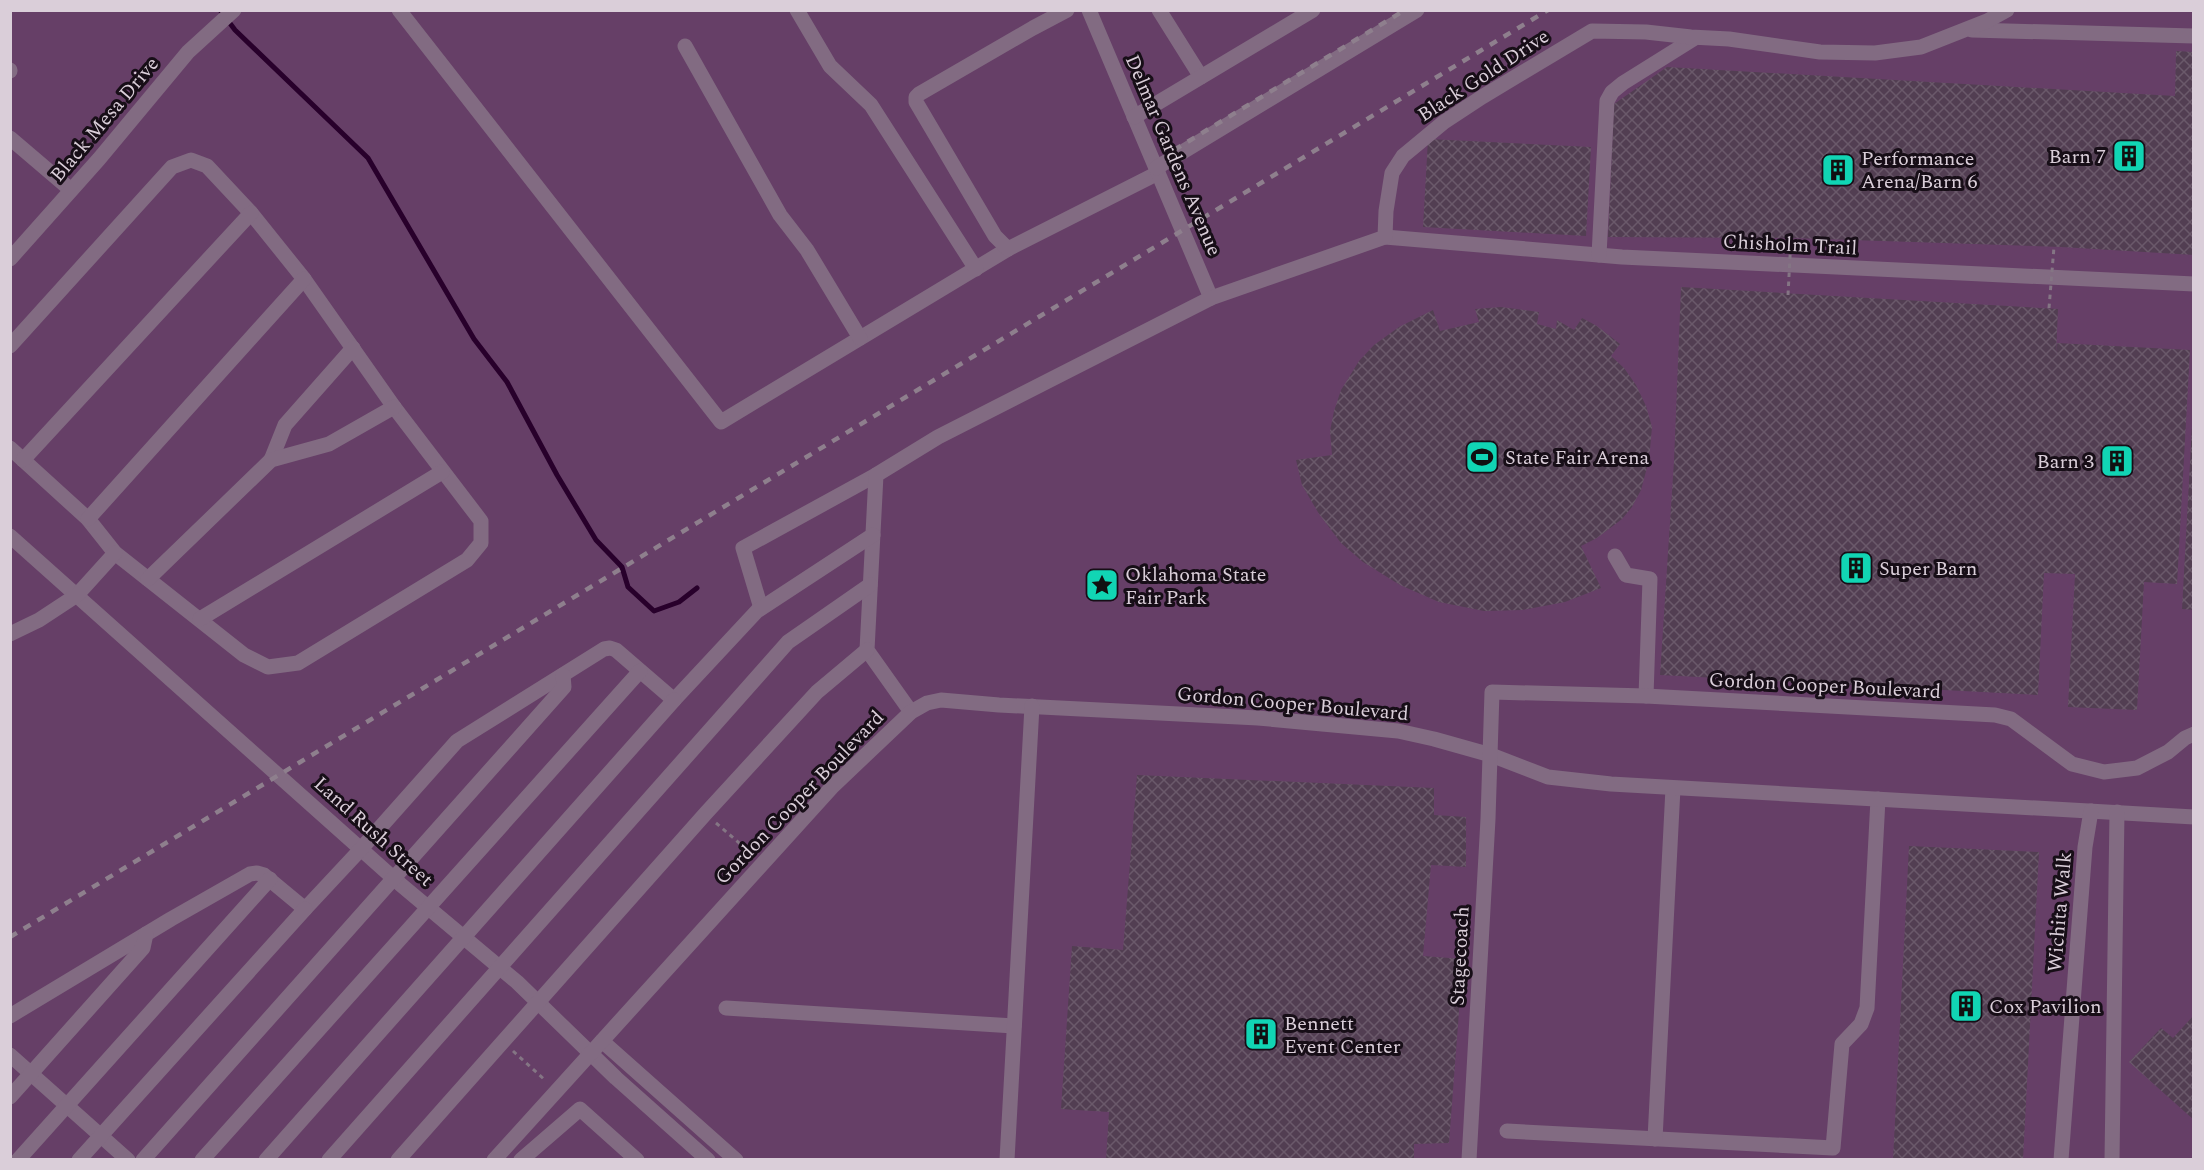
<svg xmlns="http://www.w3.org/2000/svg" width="2204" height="1170" viewBox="0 0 2204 1170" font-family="Spectral,serif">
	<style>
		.green { fill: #663f67 }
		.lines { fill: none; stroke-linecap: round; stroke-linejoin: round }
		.stream { stroke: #28002b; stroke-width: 5 }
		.building { fill: url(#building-cross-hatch) }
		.path { stroke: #847584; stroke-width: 3; stroke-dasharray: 4.5 4.5; stroke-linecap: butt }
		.minor { stroke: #826b82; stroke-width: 15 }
		.rail { stroke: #8e7f8d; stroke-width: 4.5; stroke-dasharray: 8 8; stroke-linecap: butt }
		.path-bridge { stroke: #847584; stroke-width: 3; stroke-dasharray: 4.5 4.5; stroke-linecap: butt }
		.labels { text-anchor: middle; stroke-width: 6; stroke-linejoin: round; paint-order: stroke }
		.street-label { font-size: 20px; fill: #daced9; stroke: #170e17 }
		.poi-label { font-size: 20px; fill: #daced9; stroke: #170e17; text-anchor: start }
	</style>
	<defs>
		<pattern id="building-cross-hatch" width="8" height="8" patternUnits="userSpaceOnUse" patternTransform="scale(1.5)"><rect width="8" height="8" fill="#523e52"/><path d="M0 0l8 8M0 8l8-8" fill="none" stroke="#6a596a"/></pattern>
	</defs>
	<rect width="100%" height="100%" fill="#342234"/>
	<!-- green -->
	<rect class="green" x="11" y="11" width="2182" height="1148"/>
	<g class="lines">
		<!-- stream -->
		<path class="stream" d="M220 10 235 30 368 158 474 339 507 382 557 475 596 540 622 567 628 587 654 611 679 602 697 588"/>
	</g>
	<!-- building -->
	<g class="building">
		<path d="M2176 51 2194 52V255L2061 247 1791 238 1608 237 1614 104 1667 67 2175 96Z"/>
		<path d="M1428 139 1591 147 1586 236 1423 227Z"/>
		<path d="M1681 287 2058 309 2056 356 2057 343 2190 350 2177 584 2144 582 2137 710 2068 707 2075 574 2044 573 2038 695 1660 675 1674 461Z"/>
		<path d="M1501 307 1539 312 1537 324 1556 329 1557 320 1574 330 1582 318 1597 326 1620 344 1611 356 1624 368 1636 385 1646 406 1652 427 1649 460 1641 490 1632 507 1622 519 1597 538 1581 546 1601 588 1565 602 1522 610 1484 611 1439 602 1400 585 1363 562 1341 543 1319 514 1302 485 1296 460 1332 455 1330 431 1334 411 1341 390 1359 361 1374 345 1399 327 1433 310 1440 331 1479 322 1475 309Z"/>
		<path d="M2192 426H2194V610L2182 609Z"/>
		<path d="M1137 775 1434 788V815L1466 817V867L1431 865 1423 956 1463 959 1449 1143 1414 1144V1160H1106L1109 1112 1061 1109 1072 946 1123 950Z"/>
		<path d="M1909 846 2039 852 2023 1160H1893Z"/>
		<path d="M2194 1015V1120L2129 1062 2161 1028 2173 1038Z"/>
	</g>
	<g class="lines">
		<!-- path -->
		<g class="path">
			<path d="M716 823 752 854"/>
			<path d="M513 1051 546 1081"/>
		</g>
		<!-- minor -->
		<g class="minor">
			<path d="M399 10 721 422 1008 249"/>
			<path d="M797 10 830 66 871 105 976 269"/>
			<path d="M1067 10 1033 28 919 94 916 97V102L995 236 1008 249 1158 173"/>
			<path d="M1089 10 1211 298"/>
			<path d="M1159 10 1201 77"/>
			<path d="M1972 30 2194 36"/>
			<path d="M685 46 780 215 807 250 860 338"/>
			<path d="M10 70V71"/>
			<path d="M1134 117 1313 10"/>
			<path d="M10 138 71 190"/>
			<path d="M1156 168 1417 10"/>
			<path d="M1385 237 1622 257 2194 284"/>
			<path d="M1599 255 1607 101 1612 92 1623 83 1695 38"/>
			<path d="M10 259 99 159 188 52 234 10"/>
			<path d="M10 346 172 167 191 160 207 166 251 213 304 279 394 407 481 521V543L467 560 298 663 268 667 244 655 115 553 88 519 10 448"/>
			<path d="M23 460 251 213"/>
			<path d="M271 460 285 425 353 348"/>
			<path d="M88 519 304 279"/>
			<path d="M10 536 400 884 517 982 616 1078 708 1160"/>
			<path d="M1615 556 1626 575 1650 579 1646 696"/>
			<path d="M148 579 271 460 329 444 394 407"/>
			<path d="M761 608 743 548 876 475"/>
			<path d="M200 619 442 472"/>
			<path d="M10 634 39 620 77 595 115 553"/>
			<path d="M911 712 867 650 876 475 938 437 1211 298 1385 237 1386 211 1392 173 1403 156 1444 122 1482 97 1592 31 1646 32 1691 37 1729 39 1820 52 1875 53 1921 47 1987 21 2007 10"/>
			<path d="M726 1008 1014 1026"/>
			<path d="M10 1016 171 919 250 874 257 873 264 875 305 909 361 849 457 741 604 649 610 648 616 650 674 700 757 611 873 535"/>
			<path d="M602 1041 736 1160"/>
			<path d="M10 1055 128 1160"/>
			<path d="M10 1097 143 948 146 934"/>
			<path d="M1507 1131 1833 1148 1842 1044 1861 1024 1867 1008 1878 799"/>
			<path d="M1655 1139 1673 788"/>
			<path d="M18 1160 270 879"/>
			<path d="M79 1160 305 909"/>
			<path d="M143 1160 564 687 563 675"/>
			<path d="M202 1160 640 671"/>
			<path d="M266 1160 674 700"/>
			<path d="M329 1160 788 642 870 585"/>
			<path d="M398 1160 706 813 817 692 867 650"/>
			<path d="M494 1160 833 786 911 712 927 703 941 700 999 705 1258 718 1398 731 1434 739 1491 755 1548 777 1611 784 2194 817"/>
			<path d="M521 1160 580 1109 637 1160"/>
			<path d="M1007 1160 1032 706"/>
			<path d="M1469 1160 1488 819 1492 692 1646 696 1995 715 2011 719 2072 764 2104 772 2137 768 2168 752 2185 738 2194 734"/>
			<path d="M2061 1160 2085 847 2091 811"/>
			<path d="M2112 1160 2117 812"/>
		</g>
		<!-- rail -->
		<g class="rail">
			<path d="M1174 150 1405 10"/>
			<path d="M10 937 1548 10"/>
		</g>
		<!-- path-bridge -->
		<g class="path-bridge">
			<path d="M1788 295 1791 238"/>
			<path d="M2049 308 2054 247"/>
		</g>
	</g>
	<!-- icons -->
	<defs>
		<g id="building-square" transform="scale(1.725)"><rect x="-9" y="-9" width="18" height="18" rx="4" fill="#11d5b4" stroke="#170e17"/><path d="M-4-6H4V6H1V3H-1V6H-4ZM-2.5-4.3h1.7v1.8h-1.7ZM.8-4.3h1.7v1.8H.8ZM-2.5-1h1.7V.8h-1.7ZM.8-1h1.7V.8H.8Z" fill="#111"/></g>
		<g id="stadium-square" transform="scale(1.725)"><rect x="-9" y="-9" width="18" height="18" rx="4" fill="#11d5b4" stroke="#170e17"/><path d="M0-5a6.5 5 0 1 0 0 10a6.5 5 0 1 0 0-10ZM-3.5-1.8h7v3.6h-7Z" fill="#111"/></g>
		<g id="sight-square" transform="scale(1.725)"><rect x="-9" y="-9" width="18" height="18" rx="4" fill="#11d5b4" stroke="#170e17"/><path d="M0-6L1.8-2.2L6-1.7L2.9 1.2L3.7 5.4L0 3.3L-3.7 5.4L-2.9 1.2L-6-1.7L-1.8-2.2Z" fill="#111"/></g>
	</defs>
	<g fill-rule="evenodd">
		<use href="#building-square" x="2129" y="156"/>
		<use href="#building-square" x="1838" y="170"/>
		<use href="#stadium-square" x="1482" y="457"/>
		<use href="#building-square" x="2117" y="461"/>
		<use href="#building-square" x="1856" y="568"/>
		<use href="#sight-square" x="1102" y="585"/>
		<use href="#building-square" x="1966" y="1006"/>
		<use href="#building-square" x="1261" y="1034"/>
	</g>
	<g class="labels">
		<!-- street labels -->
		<g class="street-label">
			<text transform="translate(1483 75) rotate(-33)" y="7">Black Gold Drive</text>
			<text transform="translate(104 119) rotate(-50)" y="7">Black Mesa Drive</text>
			<text transform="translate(1174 155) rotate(67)" y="7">Delmar Gardens Avenue</text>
			<text transform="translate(1790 244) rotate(3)" y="7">Chisholm Trail</text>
			<text transform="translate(1825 685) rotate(3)" y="7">Gordon Cooper Boulevard</text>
			<text transform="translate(1293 703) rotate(5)" y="7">Gordon Cooper Boulevard</text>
			<text transform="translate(799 797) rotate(-46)" y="7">Gordon Cooper Boulevard</text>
			<text transform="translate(374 831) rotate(42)" y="7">Land Rush Street</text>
			<text transform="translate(2059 912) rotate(-85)" y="7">Wichita Walk</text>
			<text transform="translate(1459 956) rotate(-87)" y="7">Stagecoach</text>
		</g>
		<!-- poi labels -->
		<g class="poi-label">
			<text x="2106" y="163" text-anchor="end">Barn 7</text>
			<text x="1861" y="165">Performance<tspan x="1861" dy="23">Arena/Barn 6</tspan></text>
			<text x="1505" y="464">State Fair Arena</text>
			<text x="2094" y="468" text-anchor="end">Barn 3</text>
			<text x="1879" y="575">Super Barn</text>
			<text x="1125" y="581">Oklahoma State<tspan x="1125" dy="23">Fair Park</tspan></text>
			<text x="1989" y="1013">Cox Pavilion</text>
			<text x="1284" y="1030">Bennett<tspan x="1284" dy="23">Event Center</tspan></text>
		</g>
	</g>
	<!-- border -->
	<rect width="2204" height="1170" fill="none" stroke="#daced9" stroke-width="24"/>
</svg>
